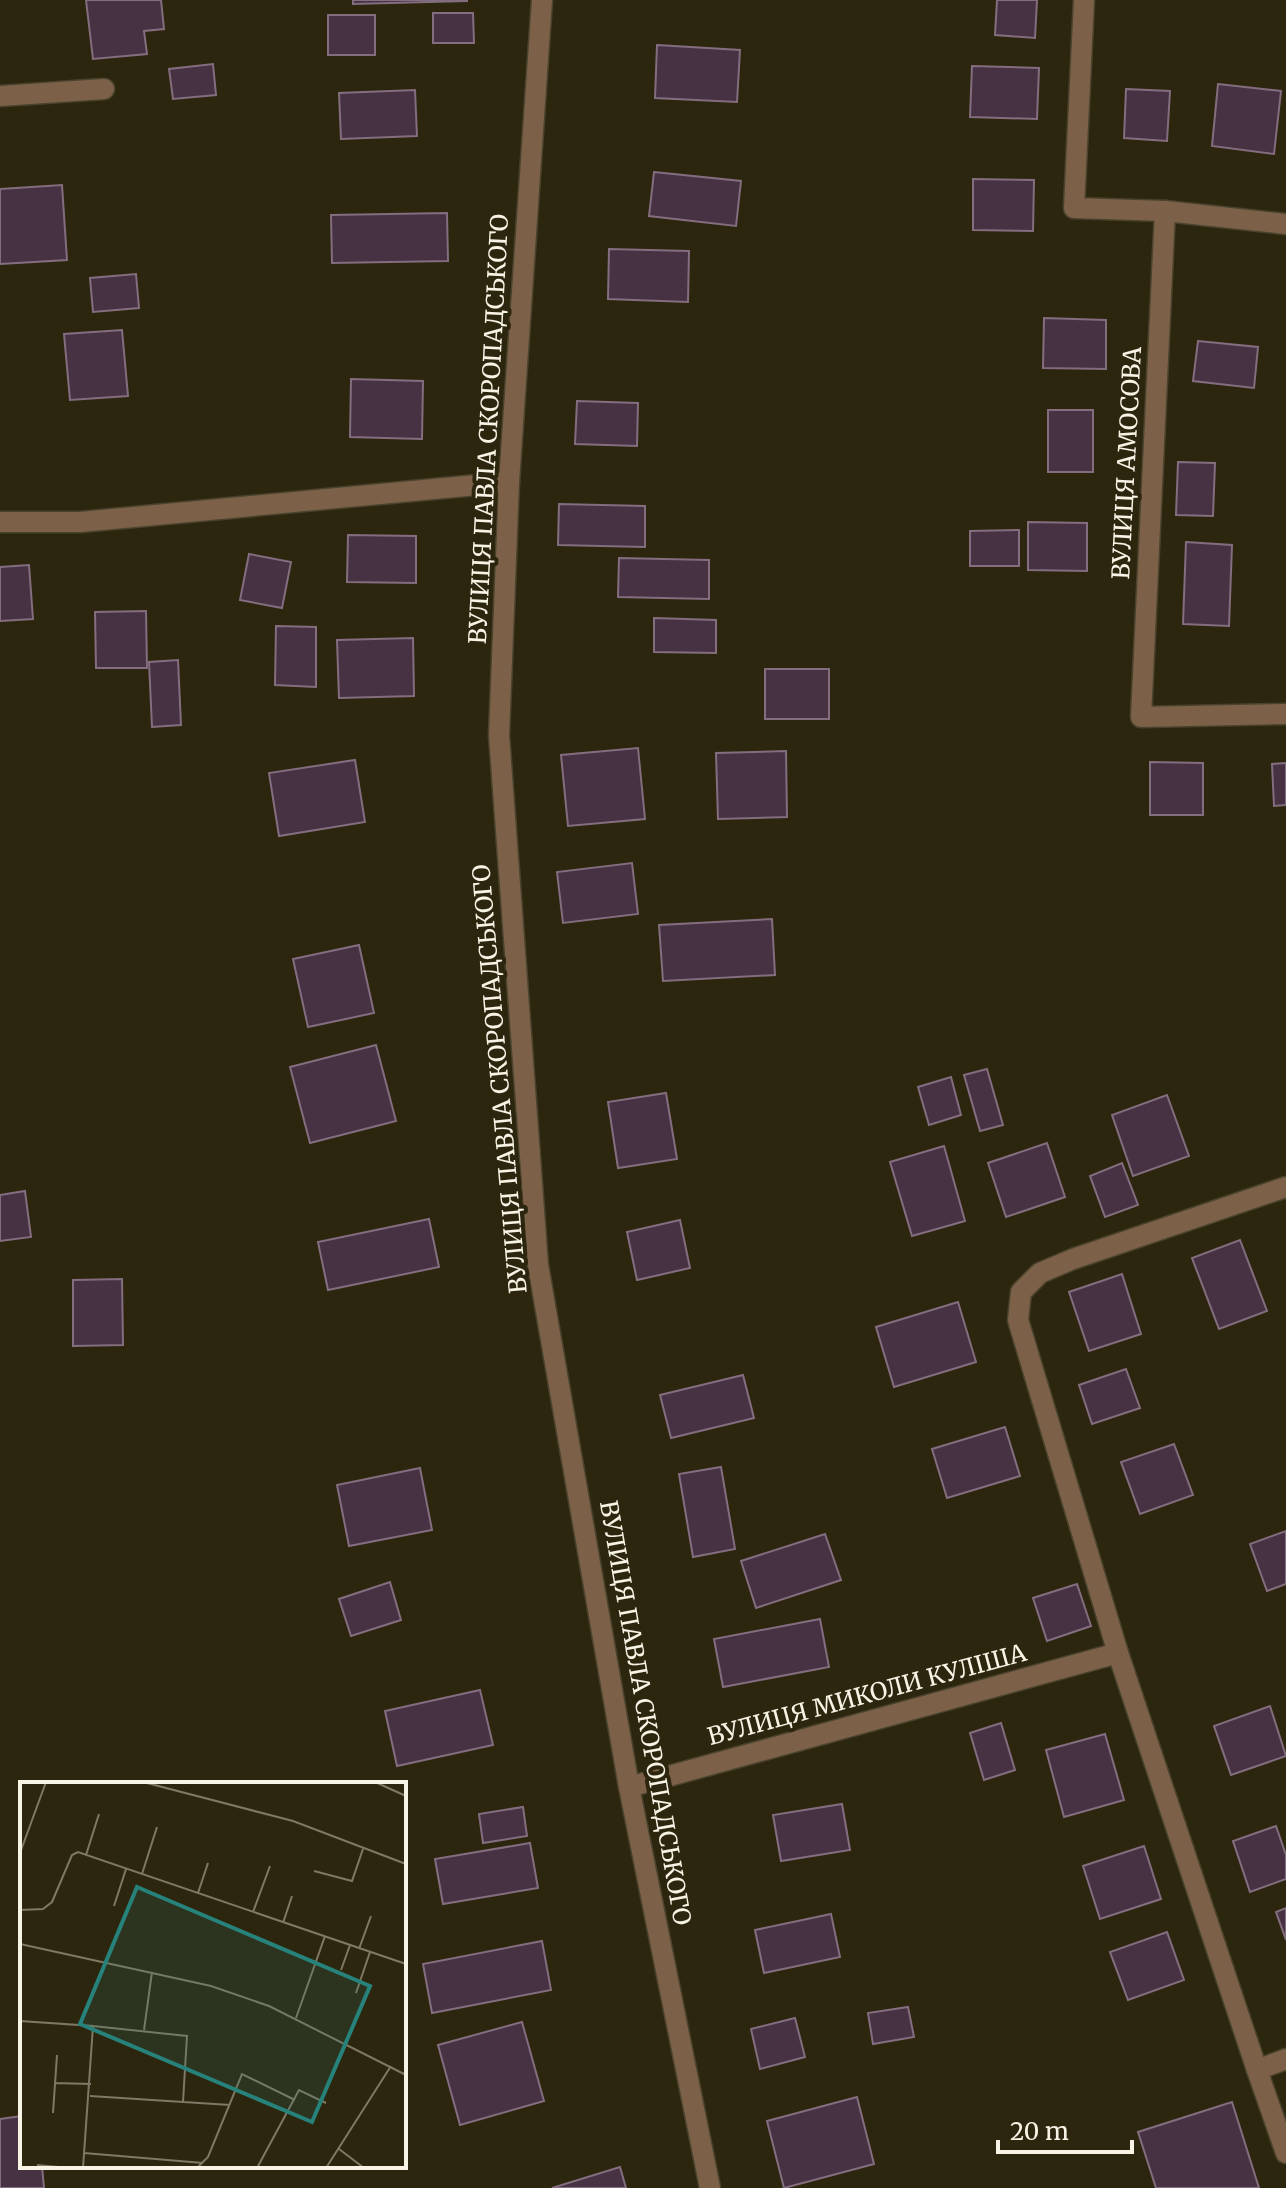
<svg xmlns="http://www.w3.org/2000/svg" width="1286" height="2188" viewBox="0 0 1286 2188" font-family="Merriweather,serif">
	<style>
		.building { fill: #463243; stroke: #836d7f; stroke-width: 2 }
		.lines { fill: none; stroke-linecap: round; stroke-linejoin: round }
		.minor-casing { stroke: #49432d; stroke-width: 23 }
		.minor { stroke: #7d6048; stroke-width: 20 }
		.labels { text-anchor: middle; stroke-width: 8; stroke-linejoin: round; paint-order: stroke }
		.street-label { font-size: 24px; fill: #f7f3e5; stroke: #2d260f }
		.inset-road { fill: none; stroke: #7e7865; stroke-width: 2 }
		.view { fill: #26827a; fill-opacity: 0.15; stroke: #26827a; stroke-width: 4 }
		.inset-edge { fill: none; stroke: #f7f3e5; stroke-width: 4 }
	</style>
	<rect width="100%" height="100%" fill="#2d260f"/>
	<!-- building -->
	<g class="building">
		<path d="M86 0H161L164 29 144 31 147 54 93 59Z"/>
		<path d="M353 0H467V1L353 4Z"/>
		<path d="M997 0H1037L1035 38 995 35Z"/>
		<path d="M433 13H473L474 43H433Z"/>
		<rect x="328" y="15" width="47" height="40"/>
		<path d="M657 45 740 50 737 102 655 98Z"/>
		<path d="M213 64 216 95 173 99 169 69Z"/>
		<path d="M972 66 1039 68 1037 119 970 117Z"/>
		<path d="M1218 84 1281 91 1274 154 1212 146Z"/>
		<path d="M1126 89 1170 91 1167 141 1124 138Z"/>
		<path d="M415 90 417 136 341 139 339 93Z"/>
		<path d="M654 172 741 181 736 226 649 216Z"/>
		<path d="M973 179 1034 180 1033 231 973 230Z"/>
		<path d="M62 185 67 260 0 264V189Z"/>
		<path d="M447 213 448 261 332 263 331 215Z"/>
		<path d="M609 249 689 251 688 302 608 299Z"/>
		<path d="M136 274 139 308 93 312 90 278Z"/>
		<path d="M1044 318 1106 320V369L1043 368Z"/>
		<path d="M122 330 128 396 70 400 64 334Z"/>
		<path d="M1198 341 1258 347 1254 388 1193 381Z"/>
		<path d="M351 379 423 381 422 439 350 437Z"/>
		<path d="M577 401 638 403 637 446 575 444Z"/>
		<rect x="1048" y="410" width="45" height="62"/>
		<path d="M1178 462 1215 463 1213 516 1176 515Z"/>
		<path d="M559 504 645 506V547L558 545Z"/>
		<path d="M1028 522 1087 523V571L1028 570Z"/>
		<path d="M1019 530V566H970V531Z"/>
		<path d="M348 535 416 536V583L347 582Z"/>
		<path d="M1186 542 1232 545 1229 626 1183 624Z"/>
		<path d="M249 554 291 562 282 608 240 600Z"/>
		<path d="M619 558 709 560V599L618 597Z"/>
		<path d="M29 565 33 619 0 621V567Z"/>
		<path d="M146 611 147 668H96L95 612Z"/>
		<path d="M654 618 716 620V653L654 652Z"/>
		<path d="M276 626 316 627V687L275 685Z"/>
		<path d="M413 638 414 696 339 698 337 640Z"/>
		<path d="M178 660 181 725 152 727 149 662Z"/>
		<rect x="765" y="669" width="64" height="50"/>
		<path d="M638 748 645 819 568 826 561 755Z"/>
		<path d="M786 751 787 817 718 819 716 753Z"/>
		<path d="M355 760 365 822 279 836 269 773Z"/>
		<path d="M1150 762 1203 763V815H1150Z"/>
		<path d="M1286 763V805L1274 806 1272 764Z"/>
		<path d="M632 863 638 914 563 923 557 872Z"/>
		<path d="M772 919 775 975 663 981 659 925Z"/>
		<path d="M359 945 374 1013 308 1027 293 959Z"/>
		<path d="M376 1045 396 1121 310 1143 290 1067Z"/>
		<path d="M987 1069 1003 1125 980 1131 964 1075Z"/>
		<path d="M951 1077 961 1115 929 1125 918 1087Z"/>
		<path d="M666 1093 677 1159 618 1168 608 1102Z"/>
		<path d="M1167 1095 1189 1156 1133 1176 1112 1115Z"/>
		<path d="M1047 1143 1065 1197 1006 1217 988 1163Z"/>
		<path d="M944 1146 965 1221 912 1236 890 1162Z"/>
		<path d="M1122 1163 1138 1205 1105 1217 1090 1176Z"/>
		<path d="M25 1191 31 1237 0 1241V1195Z"/>
		<path d="M429 1219 439 1267 328 1290 318 1242Z"/>
		<path d="M680 1220 690 1268 637 1280 627 1232Z"/>
		<path d="M1240 1240 1267 1311 1219 1329 1192 1258Z"/>
		<path d="M1122 1274 1141 1334 1089 1351 1069 1292Z"/>
		<path d="M122 1279 123 1345 73 1346V1280Z"/>
		<path d="M958 1302 976 1362 894 1387 876 1327Z"/>
		<path d="M1126 1369 1140 1408 1092 1424 1079 1385Z"/>
		<path d="M743 1375 754 1418 671 1438 660 1395Z"/>
		<path d="M1005 1427 1020 1476 947 1498 932 1449Z"/>
		<path d="M1174 1444 1193 1495 1140 1514 1121 1462Z"/>
		<path d="M721 1467 735 1549 693 1557 679 1474Z"/>
		<path d="M420 1468 432 1530 349 1546 337 1485Z"/>
		<path d="M1286 1531V1584L1267 1591 1250 1544Z"/>
		<path d="M825 1534 841 1580 756 1608 741 1561Z"/>
		<path d="M390 1582 401 1620 351 1636 339 1599Z"/>
		<path d="M1077 1584 1091 1626 1047 1641 1033 1598Z"/>
		<path d="M820 1619 829 1667 723 1687 714 1639Z"/>
		<path d="M480 1690 493 1745 397 1766 385 1711Z"/>
		<path d="M1270 1706 1286 1756 1231 1775 1214 1726Z"/>
		<path d="M1001 1723 1015 1770 984 1780 970 1733Z"/>
		<path d="M1105 1734 1124 1800 1064 1817 1046 1750Z"/>
		<path d="M842 1804 850 1850 781 1861 773 1815Z"/>
		<path d="M523 1807 527 1836 483 1843 479 1814Z"/>
		<path d="M1276 1826 1286 1855V1879L1250 1892 1233 1841Z"/>
		<path d="M530 1843 538 1888 443 1904 435 1859Z"/>
		<path d="M1144 1846 1161 1899 1100 1919 1083 1866Z"/>
		<path d="M1286 1908V1940L1276 1912Z"/>
		<path d="M831 1914 840 1957 764 1973 755 1930Z"/>
		<path d="M1167 1932 1184 1980 1128 2000 1110 1952Z"/>
		<path d="M542 1941 551 1990 432 2013 423 1964Z"/>
		<path d="M908 2007 914 2037 873 2044 868 2013Z"/>
		<path d="M795 2018 805 2057 760 2069 751 2029Z"/>
		<path d="M522 2022 544 2101 460 2125 438 2045Z"/>
		<path d="M857 2097 874 2164 784 2188 767 2121Z"/>
		<path d="M1232 2102 1259 2188H1156L1138 2132Z"/>
		<path d="M22 2116V2166H42L44 2188H0V2119Z"/>
		<path d="M620 2167 626 2188H552Z"/>
	</g>
	<g class="lines">
		<!-- minor casing -->
		<g class="minor-casing">
			<g id="minor">
				<path d="M542 0 509 482 499 735 538 1265 629 1787 710 2188"/>
				<path d="M1084 0 1074 208 1165 211 1286 224"/>
				<path d="M0 96 104 89"/>
				<path d="M1165 211 1141 717 1286 714"/>
				<path d="M0 522H80L509 482"/>
				<path d="M629 1787 1118 1653"/>
				<path d="M1286 2059 1257 2070 1286 2153"/>
				<path d="M1257 2070 1118 1653 1018 1320 1021 1292 1040 1273 1073 1259 1286 1187"/>
			</g>
		</g>
		<!-- minor -->
		<use href="#minor" class="minor"/>
	</g>
	<g class="labels">
		<!-- street labels -->
		<g class="street-label">
			<text transform="translate(489 429) rotate(-87)" y="8">ВУЛИЦЯ ПАВЛА СКОРОПАДСЬКОГО</text>
			<text transform="translate(1127 463) rotate(-87)" y="8">ВУЛИЦЯ АМОСОВА</text>
			<text transform="translate(500 1079) rotate(-95)" y="8">ВУЛИЦЯ ПАВЛА СКОРОПАДСЬКОГО</text>
			<text transform="translate(867 1695) rotate(-15)" y="8">ВУЛИЦЯ МИКОЛИ КУЛІША</text>
			<text transform="translate(645 1713) rotate(80)" y="8">ВУЛИЦЯ ПАВЛА СКОРОПАДСЬКОГО</text>
		</g>
	</g>
	<!-- overview -->
	<g transform="translate(20 1782)">
		<rect width="386" height="386" fill="#2d260f"/>
		<path class="inset-road" d="M123 0 273 39 386 82M355 0 386 14M0 71 26 0M66 73 79 32M294 89 332 99 343 67M122 92 137 45M178 111 188 81M94 124 106 87M0 128 23 127 32 120 52 73 58 70 386 182M233 130 250 84M263 141 272 114M0 162 191 204 249 224 386 293M339 167 351 134M321 188 330 163M336 211 350 170M276 236 305 154M0 239 73 244 63 386M73 244 167 254 163 320M124 248 132 190M35 301 71 302M70 314 210 323M33 331 37 273M319 367 344 386M64 371 183 381M17 383 49 386M177 386 188 375 222 292 275 318M237 386 279 308 306 321M306 386 371 284"/>
		<path class="view" d="M117 105 350 204 292 340 60 242Z"/>
		<rect width="386" height="386" class="inset-edge"/>
	</g>
	<!-- scale -->
	<path d="M998 2140v12h134v-12" fill="none" stroke="#f7f3e5" stroke-width="4"/>
	<text x="1010" y="2140" font-size="24" fill="#f7f3e5" stroke="#2d260f" stroke-width="6" paint-order="stroke">20 m</text>
</svg>
